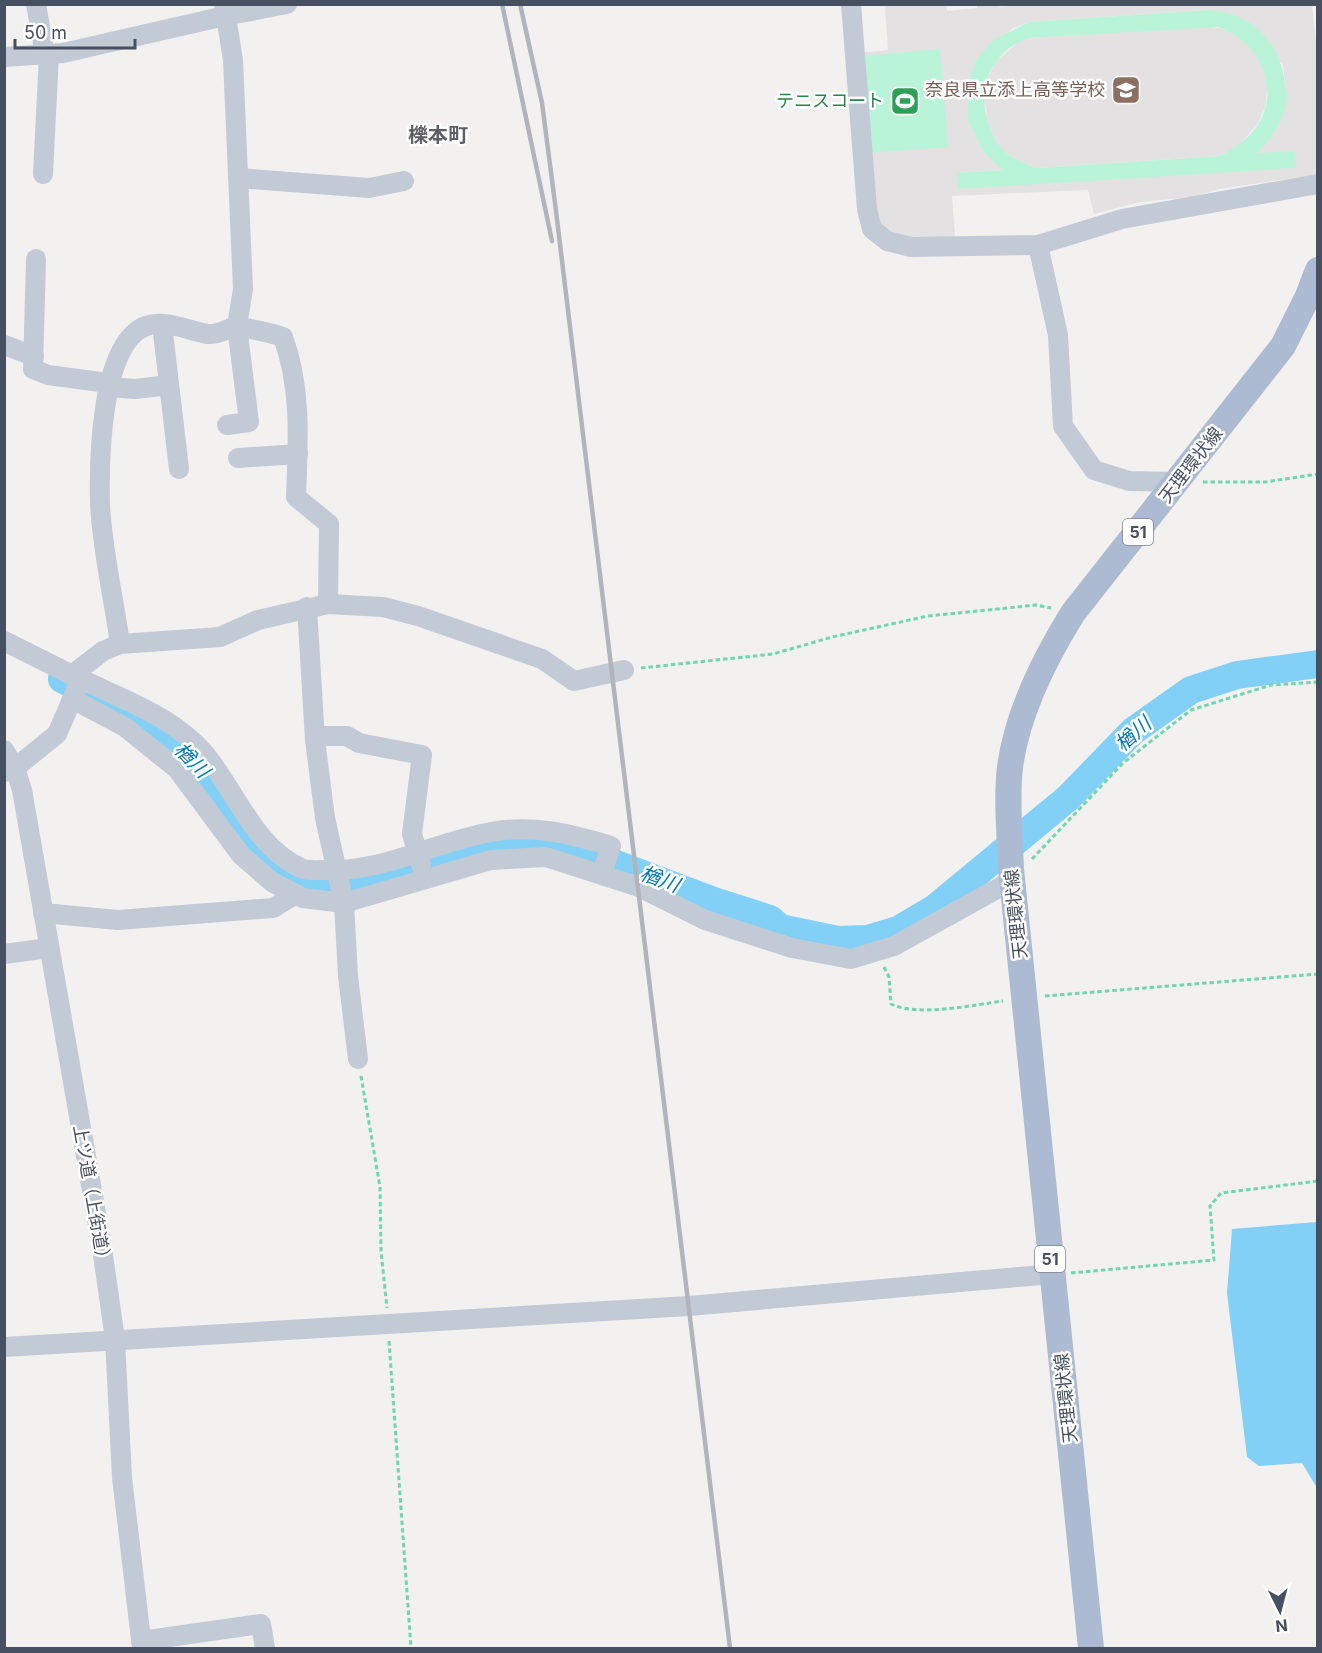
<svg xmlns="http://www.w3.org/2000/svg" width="1322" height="1653" viewBox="0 0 1322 1653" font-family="Inter,'Noto Sans JP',sans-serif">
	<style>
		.education { fill: #e4e1e2; fill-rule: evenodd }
		.green { fill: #baf4d8; fill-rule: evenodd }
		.water { fill: #82d0f6 }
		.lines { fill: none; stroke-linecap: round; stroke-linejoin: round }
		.river { stroke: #82d0f6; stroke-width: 28 }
		.path { stroke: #6ed6b0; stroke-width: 3; stroke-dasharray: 4.5 3; stroke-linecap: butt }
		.minor { stroke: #c2cad6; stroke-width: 20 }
		.major { stroke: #adbbd2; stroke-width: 26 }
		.rail { stroke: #b1b4bb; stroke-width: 4.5 }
		.labels { text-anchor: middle; stroke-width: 5; stroke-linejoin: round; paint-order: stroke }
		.shield { fill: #fff; stroke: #7e8490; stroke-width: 1.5 }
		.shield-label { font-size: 16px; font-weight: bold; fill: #465060 }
		.education-label { font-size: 18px; fill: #785e54; stroke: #fff; text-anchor: end }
		.leisure-label { font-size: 18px; fill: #27864d; stroke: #fff; text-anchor: end }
		.street-label { font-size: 18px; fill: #465060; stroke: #fff }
		.neighbourhood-label { font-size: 20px; font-weight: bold; fill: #5c5f66; stroke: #fff }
		.water-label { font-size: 20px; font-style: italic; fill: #007bb8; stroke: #fff }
	</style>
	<rect width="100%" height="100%" fill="#f3f0f0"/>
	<!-- education -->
	<g class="education">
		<path d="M977 4 999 5V7L1038 4 1312 5 1318 62 1317 178 1305 181 1301 177 1219 189 1193 197 1140 202 1094 214 1088 190 952 196 955 237 947 239 905 237 887 231 877 220 858 53 888 50 885 5H946L947 11 977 8ZM1208 10 1283 64 1287 99 1279 125 1256 154 1294 151 1295 168 957 173 1004 170 984 153 977 58 1013 28 1029 22Z"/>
		<path d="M1209 26 1231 31 1249 45 1261 63 1268 82 1265 107 1258 124 1237 147 1220 156 1037 168 1015 159 999 148 988 123 984 98 987 80 996 61 1020 41 1030 38Z"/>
	</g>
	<!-- green -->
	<g class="green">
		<path d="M1208 10C1251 12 1280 42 1285 83 1286 89 1288 96 1287 101 1283 122 1272 139 1257 153L1295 151 1296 168 958 189 957 173 1003 170 984 153 968 120 969 79 977 58 995 39 1029 22ZM1217 27C1257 39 1281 84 1259 123 1250 138 1235 148 1220 156L1037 168C1025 163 1010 158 1001 148 997 144 994 137 992 132 974 95 989 50 1030 38Z"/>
		<path d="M940 49 948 147 869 153 861 56Z"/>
	</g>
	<!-- water -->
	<path class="water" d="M1317 1222H1318L1317 1488 1302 1463 1259 1466 1247 1457 1227 1293 1232 1229Z"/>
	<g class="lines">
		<!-- river -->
		<path class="river" d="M62 679 158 729 186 749 214 782 252 845 278 870 316 889 357 888 495 845 533 842 574 848 714 901 770 919 780 928 838 940 868 939 898 930 935 908 1068 798 1133 731 1191 690 1237 675 1318 664"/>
		<!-- path -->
		<g class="path">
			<path d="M1203 482H1265L1318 474"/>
			<path d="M641 668 773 654 832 637 928 616 1036 605 1051 608"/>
			<path d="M1032 859 1123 763 1191 710 1271 685 1318 682"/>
			<path d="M884 967 889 977 891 1004C918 1017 973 1005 1003 1001"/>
			<path d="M1045 996 1318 974"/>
			<path d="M361 1076 380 1187 381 1251 387 1308"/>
			<path d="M1071 1273 1214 1260 1210 1206 1221 1193 1318 1181"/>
			<path d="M389 1341 411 1648"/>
		</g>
		<!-- minor -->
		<g class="minor">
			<path d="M36 4 45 55"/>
			<path d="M224 4 233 60 243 289 237 326 249 422 227 425"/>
			<path d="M851 4 867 209 872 229 887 241 911 247 1038 245 1122 219 1318 184"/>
			<path d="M4 57 63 53 225 16 287 4"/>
			<path d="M43 174 49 55"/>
			<path d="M238 178 369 188 404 181"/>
			<path d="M1038 245 1058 335 1063 426 1094 470 1129 481 1178 482"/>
			<path d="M36 259 33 369 48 375 108 383"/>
			<path d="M162 324 179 469"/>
			<path d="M4 345 34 356"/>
			<path d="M108 387 135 389 169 385"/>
			<path d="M238 458 298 454"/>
			<path d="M307 607 315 740 325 818 344 903 348 976 358 1059"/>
			<path d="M4 641 72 675"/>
			<path d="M120 644C114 599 102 549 100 504 99 463 100 343 146 326 166 319 189 331 208 334 218 335 226 329 235 327 241 326 275 334 283 337 302 389 298 443 296 497L329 524 328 604"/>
			<path d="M81 679C124 700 174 717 205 754 235 790 255 848 301 868 307 871 316 870 323 870 382 873 434 842 491 832 533 824 571 834 611 846L602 873"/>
			<path d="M72 699 125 727 177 769 241 855 272 882 303 898 344 903 491 860 546 857 639 887 705 920 792 948 851 959 894 946 1013 880"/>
			<path d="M315 740 325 736H347L359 743 422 755 412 834 421 865"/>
			<path d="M4 750 15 768 22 790 102 1248 115 1339 122 1477 142 1648"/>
			<path d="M4 772 15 768 57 734 81 679 72 675 103 651 120 644 220 637 258 620 328 604 383 607 418 616 542 659 574 681 624 670"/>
			<path d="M43 913 118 920 273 908 296 894"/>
			<path d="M4 954 49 948"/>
			<path d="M4 1347 689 1306 1052 1274"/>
			<path d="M141 1641 261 1624 265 1648"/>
		</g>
		<!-- major -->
		<path class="major" d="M1091 1648 1011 869C1010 836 1006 801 1010 767 1017 714 1045 658 1073 613L1283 346 1308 296 1318 270"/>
		<!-- rail -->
		<g class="rail">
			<path d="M502 4 552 241"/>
			<path d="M520 4 542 103 555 203 730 1648"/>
		</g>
	</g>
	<!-- icons -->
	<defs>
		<g id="school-square" transform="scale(1.5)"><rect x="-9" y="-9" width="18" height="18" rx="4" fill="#8d6e63" stroke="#fff"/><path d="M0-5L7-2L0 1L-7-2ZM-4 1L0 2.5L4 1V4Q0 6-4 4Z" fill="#fff"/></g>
		<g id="stadium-square" transform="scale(1.5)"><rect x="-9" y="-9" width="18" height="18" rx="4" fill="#2e9e5b" stroke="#fff"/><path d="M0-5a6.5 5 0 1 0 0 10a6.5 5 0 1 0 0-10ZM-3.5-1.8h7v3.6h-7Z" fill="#fff"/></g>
	</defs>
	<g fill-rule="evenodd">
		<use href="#school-square" x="1126" y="90"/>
		<use href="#stadium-square" x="905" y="101"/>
	</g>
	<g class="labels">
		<!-- shield labels -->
		<g class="shield">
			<rect x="1123" y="519" width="30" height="26" rx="4.5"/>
			<rect x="1035" y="1246" width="30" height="26" rx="4.5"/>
		</g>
		<g class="shield-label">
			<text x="1138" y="538">51</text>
			<text x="1050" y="1265">51</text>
		</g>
		<!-- education labels -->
		<g class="education-label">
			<text x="1105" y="96">奈良県立添上高等学校</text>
		</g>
		<!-- leisure labels -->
		<g class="leisure-label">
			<text x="884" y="107">テニスコート</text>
		</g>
		<!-- street labels -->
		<g class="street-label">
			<text transform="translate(1191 465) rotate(-52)" y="6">天理環状線</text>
			<text transform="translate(1016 914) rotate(-96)" y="6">天理環状線</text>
			<text transform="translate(92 1196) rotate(80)" y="6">上ツ道（上街道）</text>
			<text transform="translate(1066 1398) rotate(-96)" y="6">天理環状線</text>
		</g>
		<!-- neighbourhood labels -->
		<g class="neighbourhood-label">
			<text x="438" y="142">櫟本町</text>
		</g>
		<!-- water labels -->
		<g class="water-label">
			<text transform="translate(1133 734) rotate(-41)" y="7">楢川</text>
			<text transform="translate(192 760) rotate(45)" y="7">楢川</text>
			<text transform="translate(660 879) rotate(20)" y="7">楢川</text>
		</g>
	</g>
	<!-- border -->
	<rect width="1322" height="1653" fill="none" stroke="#465060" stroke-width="12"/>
	<!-- north arrow -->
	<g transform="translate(1280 1611) rotate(174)" stroke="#ffffff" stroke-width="4.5" paint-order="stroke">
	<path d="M0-4.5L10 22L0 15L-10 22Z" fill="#465060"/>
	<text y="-9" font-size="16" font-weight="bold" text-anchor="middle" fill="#465060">N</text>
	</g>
	<!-- scale -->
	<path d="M15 39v9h120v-9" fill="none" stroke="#465060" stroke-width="3"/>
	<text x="24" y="39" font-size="18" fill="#465060" stroke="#ffffff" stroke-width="4.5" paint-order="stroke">50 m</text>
</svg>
